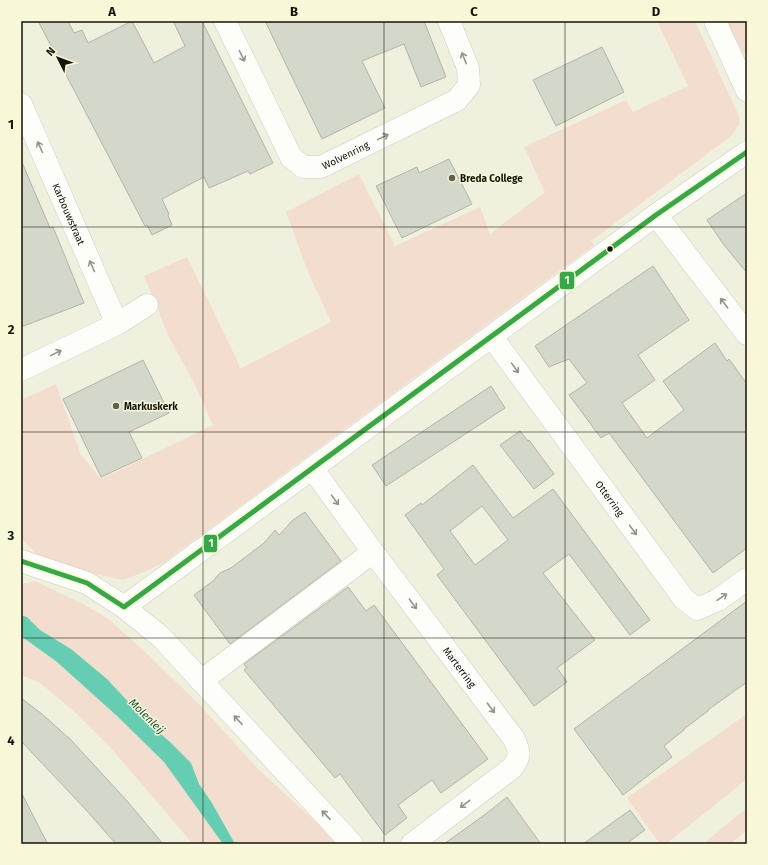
<svg xmlns="http://www.w3.org/2000/svg" width="768" height="865" viewBox="0 0 768 865" font-family="'Fira Sans',sans-serif">
	<style>
		.green { fill: #f2ddce }
		.water { fill: #65ceb2 }
		.building { fill: #d4d8cb; stroke: #b1b5a9; fill-rule: evenodd }
		.lines { fill: none; stroke-linecap: round; stroke-linejoin: round }
		.street-casing { stroke: #cecec1; stroke-width: 23 }
		.street { stroke: #fdfdfa; stroke-width: 22 }
		.bus-1-casing { stroke: #f8f7d7; stroke-width: 8 }
		.bus-1 { stroke: #34a945; stroke-width: 5 }
		.oneway { stroke: #94948d }
		.grid { fill: none; stroke: #141408; stroke-width: 1; stroke-opacity: 0.55 }
		.poi-dot { fill: #616153; stroke: #f8f7d7; stroke-width: 1.5 }
		.bus-dot { fill: #141408; stroke: #f8f7d7; stroke-width: 1.5 }
		.labels { text-anchor: middle; stroke-width: 3; stroke-linejoin: round; paint-order: stroke }
		.street-label { font-size: 10px; fill: #141408; stroke: #f8f7d7 }
		.poi-label { font-size: 10px; font-weight: bold; fill: #141408; stroke: #f8f7d7; text-anchor: start }
		.water-label { font-size: 11px; font-style: italic; fill: #1c5446; stroke: #f8f7d7 }
		.line-badge { stroke: #f8f7d7; stroke-width: 1.5 }
		.badge-label { font-size: 11px; text-anchor: middle; font-weight: bold; fill: #fff }
		.neatline { fill: none; stroke: #141408; stroke-width: 1.5 }
		.grid-label { font-size: 13px; text-anchor: middle; font-weight: bold; fill: #141408 }
	</style>
	<rect width="100%" height="100%" fill="#f0f0df"/>
	<!-- green -->
	<g class="green">
		<path d="M657 21H695L739 116V125L731 136 591 241 594 245 163 563 144 572 123 580 95 574 38 555 21 539V400L56 384 81 455 101 479 213 425 194 383 168 335 144 276 187 257 237 360 240 369 331 322 308 272 286 212 359 174 395 246 480 207 490 234 545 192 524 147 626 100 633 112 688 86Z"/>
		<path d="M727 21H745L747 53 743 54Z"/>
		<path d="M35 581 83 604 107 618 142 649 198 703 258 769 319 825 335 844H251L234 842 212 803 199 784 191 763 170 742 148 723 107 679 71 649 40 630 27 617 21 615V584Z"/>
		<path d="M21 636 57 662 117 716 164 762 223 844H193L110 747 75 712 39 682 21 675Z"/>
		<path d="M747 714V779L666 844H660L627 798Z"/>
		<path d="M747 808V830L730 844H703Z"/>
	</g>
	<!-- water -->
	<path class="water" d="M21 615 27 617 40 630 71 649 107 679 148 723 170 742 191 763 199 784 212 803 234 842 251 844H223L164 762 117 716 57 662 21 636Z"/>
	<!-- building -->
	<g class="building">
		<path d="M38 21H68L74 33 82 30 88 43 132 21 154 63 185 46 173 21H202L273 163 250 174 248 171 209 188 204 177 162 199 169 214 168 215 172 225 152 235 147 225 145 226Z"/>
		<path d="M265 21H424L446 77 421 87 404 44 362 61 385 108 322 139Z"/>
		<path d="M602 47 624 92 556 126 533 80Z"/>
		<path d="M449 159 472 204 402 238 376 186 417 167 419 173Z"/>
		<path d="M21 160 50 228 53 227 84 303 21 327Z"/>
		<path d="M747 193V273L724 245 707 220Z"/>
		<path d="M653 266 689 320 638 355 655 380 622 403 647 438 684 410 663 381 715 343 727 361 729 359 747 384V548L713 573 609 433 601 438 569 395 587 383 569 359 549 367 535 346Z"/>
		<path d="M143 360 169 413 129 432 142 458 101 477 63 399Z"/>
		<path d="M491 386 505 408 386 486 372 465Z"/>
		<path d="M520 431 528 441 529 440 554 474 534 489 500 445Z"/>
		<path d="M473 465 513 518 553 489 650 620 630 635 569 554 543 573 595 640 557 668 567 682 534 706 437 575 444 569 405 515 421 503 422 505ZM482 506 508 540 475 565 450 531Z"/>
		<path d="M305 512 341 561 230 644 194 595 213 581 220 573 231 568 264 543 275 530 279 535 293 520Z"/>
		<path d="M348 587 366 611 374 605 488 759 441 793 432 780 398 805 407 818 385 835 340 774 335 778 244 670 247 668 244 664Z"/>
		<path d="M747 601V682L708 710V711L684 729V730L664 746 672 757 623 795 574 729Z"/>
		<path d="M21 698 42 714 71 740 128 802 163 844H116L87 811 21 741Z"/>
		<path d="M21 792 41 831 48 844H21Z"/>
		<path d="M507 797 541 844H444L487 813Z"/>
		<path d="M630 810 645 830 626 844H583Z"/>
	</g>
	<g class="lines">
		<!-- street casing -->
		<g class="street-casing">
			<g id="street">
				<path id="s1" d="M225 21 291 157 303 167H321L457 100 469 85 468 68 449 21"/>
				<path d="M715 21 747 91"/>
				<path id="s2" d="M21 104 117 324 21 370"/>
				<path d="M656 215 747 334"/>
				<path d="M117 324 147 305"/>
				<path id="s3" d="M492 337 684 599 697 609 718 600 747 579"/>
				<path id="s4" d="M312 468 373 552 514 739C520 752 521 756 512 768L412 844"/>
				<path d="M21 561 87 583 124 607 656 215 747 152"/>
				<path d="M124 607 161 637 352 844"/>
				<path d="M201 681 373 552"/>
			</g>
		</g>
		<!-- street -->
		<use href="#street" class="street"/>
		<!-- bus-1 casing -->
		<g class="bus-1-casing">
			<path id="bus-1" d="M21 561 87 583 124 607 656 215 747 152"/>
		</g>
		<!-- bus-1 -->
		<use href="#bus-1" class="bus-1"/>
	</g>
	<!-- one-way arrows -->
	<defs><path id="oneway-shaft" d="M-6 0H5M1.5-3L5.5 0L1.5 3" fill="none" stroke-width="1.6" stroke-linecap="round" stroke-linejoin="round"/></defs>
	<g class="oneway">
		<use href="#oneway-shaft" transform="translate(242 56) rotate(64)"/>
		<use href="#oneway-shaft" transform="translate(464 58) rotate(-112)"/>
		<use href="#oneway-shaft" transform="translate(383 137) rotate(-26)"/>
		<use href="#oneway-shaft" transform="translate(40 147) rotate(-114)"/>
		<use href="#oneway-shaft" transform="translate(92 266) rotate(-114)"/>
		<use href="#oneway-shaft" transform="translate(724 303) rotate(-127)"/>
		<use href="#oneway-shaft" transform="translate(56 353) rotate(-26)"/>
		<use href="#oneway-shaft" transform="translate(515 368) rotate(54)"/>
		<use href="#oneway-shaft" transform="translate(335 500) rotate(54)"/>
		<use href="#oneway-shaft" transform="translate(633 530) rotate(54)"/>
		<use href="#oneway-shaft" transform="translate(722 597) rotate(-34)"/>
		<use href="#oneway-shaft" transform="translate(413 604) rotate(53)"/>
		<use href="#oneway-shaft" transform="translate(491 708) rotate(53)"/>
		<use href="#oneway-shaft" transform="translate(238 720) rotate(-133)"/>
		<use href="#oneway-shaft" transform="translate(465 804) rotate(143)"/>
		<use href="#oneway-shaft" transform="translate(326 815) rotate(-133)"/>
	</g>
	<!-- grid -->
	<path class="grid" d="M203 21V844M384 21V844M565 21V844M21 227H747M21 432H747M21 638H747"/>
	<!-- markers -->
	<g class="poi-dot">
		<circle cx="452" cy="178" r="4"/>
		<circle cx="116" cy="406" r="4"/>
	</g>
	<circle class="bus-dot" cx="610" cy="249" r="3.5"/>
	<g class="labels">
		<!-- street labels -->
		<g class="street-label">
			<text dy="4" stroke="none"><textPath href="#s1" startOffset="212">Wolvenring</textPath></text>
			<text dy="4" stroke="none"><textPath href="#s2" startOffset="120">Karbouwstraat</textPath></text>
			<text dy="4" stroke="none"><textPath href="#s3" startOffset="200">Otterring</textPath></text>
			<text dy="4" stroke="none"><textPath href="#s4" startOffset="248">Marterring</textPath></text>
		</g>
		<!-- poi labels -->
		<g class="poi-label">
			<text x="460" y="182">Breda College</text>
			<text x="124" y="410">Markuskerk</text>
		</g>
		<!-- water labels -->
		<g class="water-label">
			<text transform="translate(147 716) rotate(45)" y="4">Molenleij</text>
		</g>
	</g>
	<g class="line-badge">
		<rect x="559" y="271" width="16" height="19" rx="4" fill="#34a945"/>
		<rect x="203" y="534" width="15" height="19" rx="4" fill="#34a945"/>
	</g>
	<g class="badge-label">
		<text x="567" y="284">1</text>
		<text x="211" y="547">1</text>
	</g>
	<!-- border -->
	<rect width="768" height="865" fill="none" stroke="#f8f7d7" stroke-width="44"/>
	<!-- north arrow -->
	<g transform="translate(58 58) rotate(312)" stroke="#f8f7d7" stroke-width="3" paint-order="stroke">
	<path d="M0-3L7 15L0 10L-7 15Z" fill="#141408"/>
	<text y="-6" font-size="11" font-weight="bold" text-anchor="middle" fill="#141408">N</text>
	</g>
	<rect x="22" y="22" width="724" height="821" class="neatline"/>
	<g class="grid-label">
		<text x="112" y="16">A</text>
		<text x="294" y="16">B</text>
		<text x="474" y="16">C</text>
		<text x="656" y="16">D</text>
		<text x="11" y="129">1</text>
		<text x="11" y="334">2</text>
		<text x="11" y="540">3</text>
		<text x="11" y="745">4</text>
	</g>
</svg>
